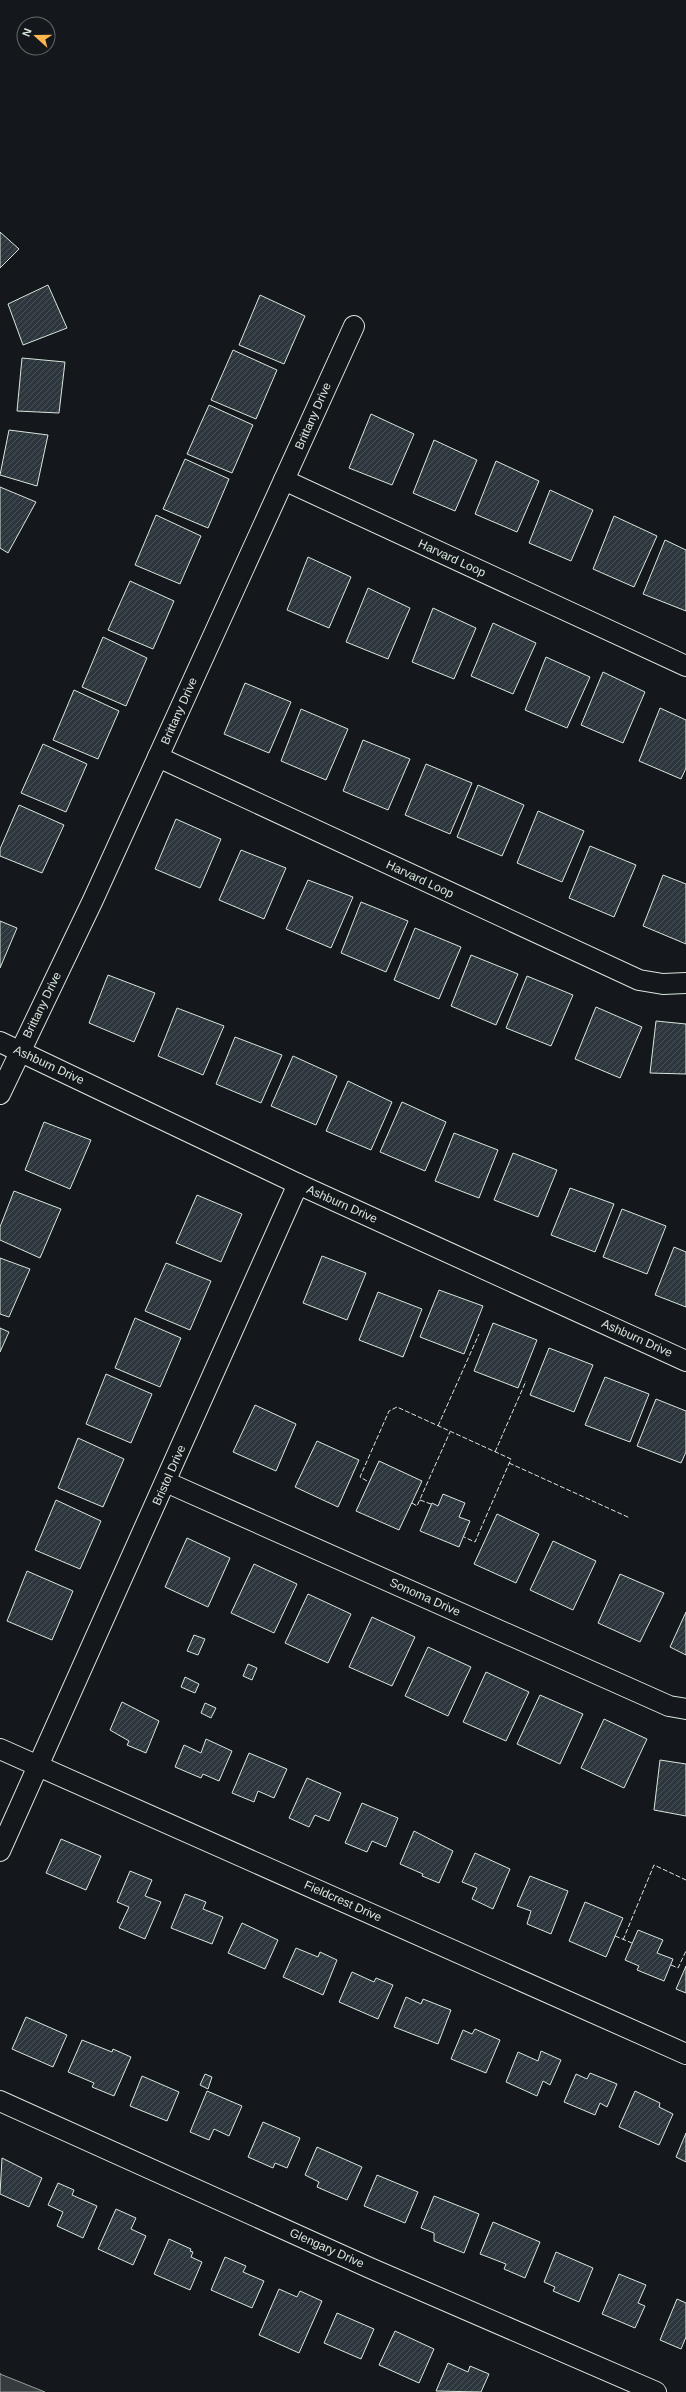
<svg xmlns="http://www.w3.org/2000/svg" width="686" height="2392" viewBox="0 0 686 2392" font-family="Helvetica,sans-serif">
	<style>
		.water { fill: #363b3e; stroke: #939e99 }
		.building { fill: url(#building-hatch); stroke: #d8e6dc }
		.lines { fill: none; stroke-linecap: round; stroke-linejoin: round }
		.minor-casing { stroke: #d8e6dc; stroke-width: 22 }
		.minor { stroke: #14181c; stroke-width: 20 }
		.fence { stroke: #d8e6dc; stroke-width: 1; stroke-dasharray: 5 2; stroke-linecap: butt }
		.labels { text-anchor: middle; stroke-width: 3; stroke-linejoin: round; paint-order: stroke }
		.street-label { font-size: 12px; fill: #d8e6dc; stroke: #14181c }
	</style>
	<defs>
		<pattern id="building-hatch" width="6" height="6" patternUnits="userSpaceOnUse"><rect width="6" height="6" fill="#2c363c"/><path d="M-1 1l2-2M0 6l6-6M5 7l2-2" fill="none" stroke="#4a5358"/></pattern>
	</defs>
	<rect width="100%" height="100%" fill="#14181c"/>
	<!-- water -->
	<path class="water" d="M0 2373V2374L45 2392H0Z"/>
	<!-- building -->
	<g class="building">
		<path d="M0 232 19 249 0 268Z"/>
		<path d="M48 285 67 328 23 345 8 304Z"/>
		<path d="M260 295 305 316 284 364 239 345Z"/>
		<path d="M233 350 277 370 256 419 211 400Z"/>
		<path d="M22 358 65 362 59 413 17 411Z"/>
		<path d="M209 405 253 425 232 473 187 454Z"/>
		<path d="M371 414 414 434 392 485 349 468Z"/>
		<path d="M9 430 48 435 37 486 0 475Z"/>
		<path d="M434 440 477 460 455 511 413 493Z"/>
		<path d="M185 459 229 479 208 528 163 509Z"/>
		<path d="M496 461 539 481 517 532 475 514Z"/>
		<path d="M0 487 36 502 8 553 0 548Z"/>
		<path d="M550 490 593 510 571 561 529 543Z"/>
		<path d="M156 515 201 536 180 584 135 565Z"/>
		<path d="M614 516 657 536 634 587 593 569Z"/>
		<path d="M665 540 686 550V611L643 594Z"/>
		<path d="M308 557 351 577 329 628 287 610Z"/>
		<path d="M130 581 174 601 153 649 108 630Z"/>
		<path d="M368 588 410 608 388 659 346 642Z"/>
		<path d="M433 608 476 628 454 679 412 662Z"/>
		<path d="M493 623 536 643 513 694 471 676Z"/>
		<path d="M103 637 147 658 126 706 82 687Z"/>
		<path d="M546 657 590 677 567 728 525 710Z"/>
		<path d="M603 672 645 692 623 743 581 725Z"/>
		<path d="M245 683 291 702 269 753 224 734Z"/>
		<path d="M74 690 119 711 98 759 53 740Z"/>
		<path d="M660 708 686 720V768L681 779 639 761Z"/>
		<path d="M301 709 348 729 326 780 281 761Z"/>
		<path d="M363 740 410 759 388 810 343 791Z"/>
		<path d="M43 744 87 764 66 812 21 793Z"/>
		<path d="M426 764 472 783 450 834 405 815Z"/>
		<path d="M478 785 524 805 502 856 457 837Z"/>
		<path d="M19 805 64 825 42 873 0 856V849Z"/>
		<path d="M538 811 584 831 562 882 517 863Z"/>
		<path d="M176 819 221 839 200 888 155 869Z"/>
		<path d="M590 846 636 865 614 917 569 898Z"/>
		<path d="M241 850 286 868 264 919 219 900Z"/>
		<path d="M663 875 686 884V944L643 926Z"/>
		<path d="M308 880 353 897 331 948 286 929Z"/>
		<path d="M361 902 408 921 386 972 341 953Z"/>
		<path d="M0 921 17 928 0 968Z"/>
		<path d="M415 928 461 947 439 999 394 980Z"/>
		<path d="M471 955 518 974 496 1025 451 1006Z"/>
		<path d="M108 975 155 993 134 1042 89 1023Z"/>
		<path d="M527 976 573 995 551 1046 506 1028Z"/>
		<path d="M596 1007 642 1027 620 1078 575 1059Z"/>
		<path d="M177 1008 224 1026 203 1075 158 1056Z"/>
		<path d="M656 1021 686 1024V1074L650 1073Z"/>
		<path d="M235 1037 282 1055 261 1103 216 1084Z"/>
		<path d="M293 1056 337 1076 316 1125 271 1106Z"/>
		<path d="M348 1081 392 1102 371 1150 326 1131Z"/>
		<path d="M402 1102 446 1122 425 1171 380 1152Z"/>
		<path d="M44 1122 91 1140 70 1189 25 1170Z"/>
		<path d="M454 1133 498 1150 479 1198 435 1181Z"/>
		<path d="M513 1153 557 1170 538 1217 494 1200Z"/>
		<path d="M570 1188 614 1204 595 1252 551 1235Z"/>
		<path d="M14 1191 61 1209 40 1258 0 1240V1227Z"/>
		<path d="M197 1195 242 1214 221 1262 176 1243Z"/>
		<path d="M622 1209 666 1226 647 1274 603 1257Z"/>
		<path d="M674 1247 686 1252V1307L655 1295Z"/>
		<path d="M322 1256 366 1273 347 1320 303 1303Z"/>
		<path d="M0 1258 30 1269 9 1317 0 1314Z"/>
		<path d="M166 1263 211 1281 190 1330 145 1311Z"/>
		<path d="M439 1290 483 1306 464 1354 420 1337Z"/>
		<path d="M378 1292 422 1309 403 1357 359 1340Z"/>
		<path d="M135 1318 181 1338 160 1387 115 1368Z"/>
		<path d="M493 1323 537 1340 518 1388 474 1371Z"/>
		<path d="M0 1328 9 1332 0 1352Z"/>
		<path d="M549 1348 593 1365 574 1412 530 1395Z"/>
		<path d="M106 1374 152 1394 131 1443 86 1424Z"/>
		<path d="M605 1377 649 1394 630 1442 585 1425Z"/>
		<path d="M656 1399 686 1411V1452L681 1463 637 1446Z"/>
		<path d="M255 1405 296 1424 276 1471 233 1452Z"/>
		<path d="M78 1438 124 1459 103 1507 58 1488Z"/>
		<path d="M317 1441 359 1460 338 1507 295 1487Z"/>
		<path d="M379 1461 422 1481 399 1530 356 1511Z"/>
		<path d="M443 1494 465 1503 459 1517 470 1521 459 1547 420 1531 432 1503 438 1506Z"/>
		<path d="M56 1500 101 1521 80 1569 35 1550Z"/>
		<path d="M497 1514 539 1534 516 1583 474 1564Z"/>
		<path d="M187 1538 230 1558 208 1607 165 1587Z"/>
		<path d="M553 1541 596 1561 573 1610 530 1590Z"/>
		<path d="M254 1564 297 1584 274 1633 231 1613Z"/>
		<path d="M27 1571 73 1591 52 1640 7 1621Z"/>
		<path d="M620 1574 664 1593 640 1642 598 1623Z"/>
		<path d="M308 1594 351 1614 328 1663 285 1643Z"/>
		<path d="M686 1612V1655L670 1647Z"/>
		<path d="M372 1617 415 1637 392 1686 349 1667Z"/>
		<path d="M194 1635 205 1639 198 1655 187 1651Z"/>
		<path d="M428 1647 471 1667 448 1716 405 1696Z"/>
		<path d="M248 1664 257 1668 252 1680 243 1676Z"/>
		<path d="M486 1672 529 1692 506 1741 463 1722Z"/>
		<path d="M185 1677 199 1684 195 1693 181 1687Z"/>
		<path d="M540 1695 583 1714 560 1764 517 1744Z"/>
		<path d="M122 1702 159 1721 146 1753 127 1745 129 1741 110 1730Z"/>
		<path d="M205 1703 216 1708 211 1718 201 1713Z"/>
		<path d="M604 1719 647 1739 624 1788 581 1768Z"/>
		<path d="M206 1739 232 1751 219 1781 203 1774 201 1778 175 1767 184 1745 201 1753Z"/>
		<path d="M249 1753 287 1769 274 1798 258 1791 254 1802 232 1793Z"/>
		<path d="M660 1760 686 1764V1816L654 1810Z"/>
		<path d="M307 1778 341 1793 329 1821 315 1815 309 1827 289 1818Z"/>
		<path d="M362 1803 398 1818 386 1847 372 1841 367 1852 345 1843Z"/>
		<path d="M414 1831 453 1851 439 1883 422 1876 423 1874 400 1864Z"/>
		<path d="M61 1839 101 1856 86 1890 46 1873Z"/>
		<path d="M475 1853 510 1869 493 1909 472 1899 477 1888 462 1882Z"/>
		<path d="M130 1871 152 1880 145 1896 161 1902 145 1939 119 1928 129 1907 117 1902Z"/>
		<path d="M530 1876 568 1891 551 1934 527 1924 531 1911 517 1906Z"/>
		<path d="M185 1894 206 1902 203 1909 223 1917 212 1944 171 1928Z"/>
		<path d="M585 1902 623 1918 606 1957 569 1941Z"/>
		<path d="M242 1923 278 1940 265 1969 228 1953Z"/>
		<path d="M638 1930 663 1940 657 1953 673 1959 664 1981 637 1970 639 1966 625 1960Z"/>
		<path d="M296 1948 318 1957 320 1952 337 1960 323 1995 283 1977Z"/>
		<path d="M686 1966V1993L676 1989Z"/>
		<path d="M352 1972 374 1982 376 1978 393 1985 378 2019 339 2002Z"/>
		<path d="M406 1997 421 2004 423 1999 451 2010 438 2044 394 2027Z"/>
		<path d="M26 2017 67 2035 53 2067 12 2049Z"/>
		<path d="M475 2029 500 2040 486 2073 451 2059 463 2030 472 2034Z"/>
		<path d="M82 2040 112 2052 113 2049 131 2057 114 2096 92 2087 94 2083 68 2072Z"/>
		<path d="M541 2051 561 2060 550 2085 543 2081 537 2096 506 2082 518 2052 538 2061Z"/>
		<path d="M590 2073 617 2084 607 2107 600 2103 595 2115 564 2102 576 2074 587 2079Z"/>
		<path d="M205 2074 212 2077 208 2089 200 2085Z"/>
		<path d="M142 2076 179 2092 167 2121 130 2106Z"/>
		<path d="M207 2091 242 2106 229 2136 214 2129 209 2140 190 2132Z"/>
		<path d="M635 2091 660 2103 659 2107 673 2114 659 2145 619 2127Z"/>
		<path d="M263 2122 300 2138 287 2168 275 2163 273 2168 248 2157Z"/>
		<path d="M686 2133V2162L676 2157Z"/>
		<path d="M317 2147 362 2167 347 2200 317 2187 319 2182 305 2175Z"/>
		<path d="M2 2158 42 2178 29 2207 0 2194Z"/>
		<path d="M377 2175 418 2192 405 2223 364 2206Z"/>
		<path d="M58 2183 74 2190 72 2195 97 2206 83 2238 57 2226 63 2212 48 2205Z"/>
		<path d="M434 2196 479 2214 464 2253 434 2241V2233L421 2228Z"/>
		<path d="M116 2209 136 2218 131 2229 146 2236 133 2265 98 2249Z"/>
		<path d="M493 2222 540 2242 525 2278 504 2269 506 2264 480 2254Z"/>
		<path d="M169 2239 191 2249 190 2251 193 2252 191 2257 202 2262 190 2290 154 2274Z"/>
		<path d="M556 2252 593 2268 579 2302 553 2291 555 2287 544 2282Z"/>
		<path d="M225 2257 246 2266 243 2272 264 2281 252 2308 211 2290Z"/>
		<path d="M619 2274 646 2285 638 2303 645 2306 635 2328 602 2314Z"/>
		<path d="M279 2289 297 2297 300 2291 322 2301 299 2353 259 2335Z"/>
		<path d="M677 2299 686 2303V2337L681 2349 660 2340Z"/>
		<path d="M337 2313 374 2329 361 2359 324 2343Z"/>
		<path d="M395 2331 434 2349 419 2383 379 2365Z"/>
		<path d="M448 2363 468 2372 470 2366 489 2374 481 2392 436 2391Z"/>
	</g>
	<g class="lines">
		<!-- minor casing -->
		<g class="minor-casing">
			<g id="minor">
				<path d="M284 480 686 666"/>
				<path d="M158 757 639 980 663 984 686 983"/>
				<path d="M0 1042 298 1184 686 1361"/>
				<path d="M0 1094 93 900 354 326"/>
				<path d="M166 1482 669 1706 686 1709"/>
				<path d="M0 1749 686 2054"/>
				<path d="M0 1851 298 1184"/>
				<path d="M0 2101 370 2268 656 2392"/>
			</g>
		</g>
		<!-- minor -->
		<use href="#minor" class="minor"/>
		<!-- fence -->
		<g class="fence">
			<path d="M438 1426 479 1334"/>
			<path d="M495 1452 526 1381"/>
			<path d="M509 1463 630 1518"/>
			<path d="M367 1481 360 1477 389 1411 397 1407 511 1459 475 1542 464 1537"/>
			<path d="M420 1500 431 1504"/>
			<path d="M412 1503 417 1506 450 1432"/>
			<path d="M615 1936 632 1943"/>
			<path d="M623 1940 654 1865 686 1880"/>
			<path d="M671 1965 678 1968 686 1951"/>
		</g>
	</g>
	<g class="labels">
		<!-- street labels -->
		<g class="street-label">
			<text transform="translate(313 416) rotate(-66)" y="4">Brittany Drive</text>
			<text transform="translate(452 558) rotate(25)" y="4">Harvard Loop</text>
			<text transform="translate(179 711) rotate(-66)" y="4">Brittany Drive</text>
			<text transform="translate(420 879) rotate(25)" y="4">Harvard Loop</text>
			<text transform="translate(42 1005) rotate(-64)" y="4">Brittany Drive</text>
			<text transform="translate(49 1065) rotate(25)" y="4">Ashburn Drive</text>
			<text transform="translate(342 1204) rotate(24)" y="4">Ashburn Drive</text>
			<text transform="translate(637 1338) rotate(24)" y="4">Ashburn Drive</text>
			<text transform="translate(169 1475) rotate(-66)" y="4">Bristol Drive</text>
			<text transform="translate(425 1597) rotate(24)" y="4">Sonoma Drive</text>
			<text transform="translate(343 1901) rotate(24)" y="4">Fieldcrest Drive</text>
			<text transform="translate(327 2248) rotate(24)" y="4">Glengary Drive</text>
		</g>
	</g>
	<!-- north arrow -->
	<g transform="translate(36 36) rotate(291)"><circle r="19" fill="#14181c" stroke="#626a69"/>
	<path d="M0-3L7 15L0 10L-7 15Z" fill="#ffb74d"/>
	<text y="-6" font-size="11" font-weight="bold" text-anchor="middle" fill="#d8e6dc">N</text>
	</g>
</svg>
